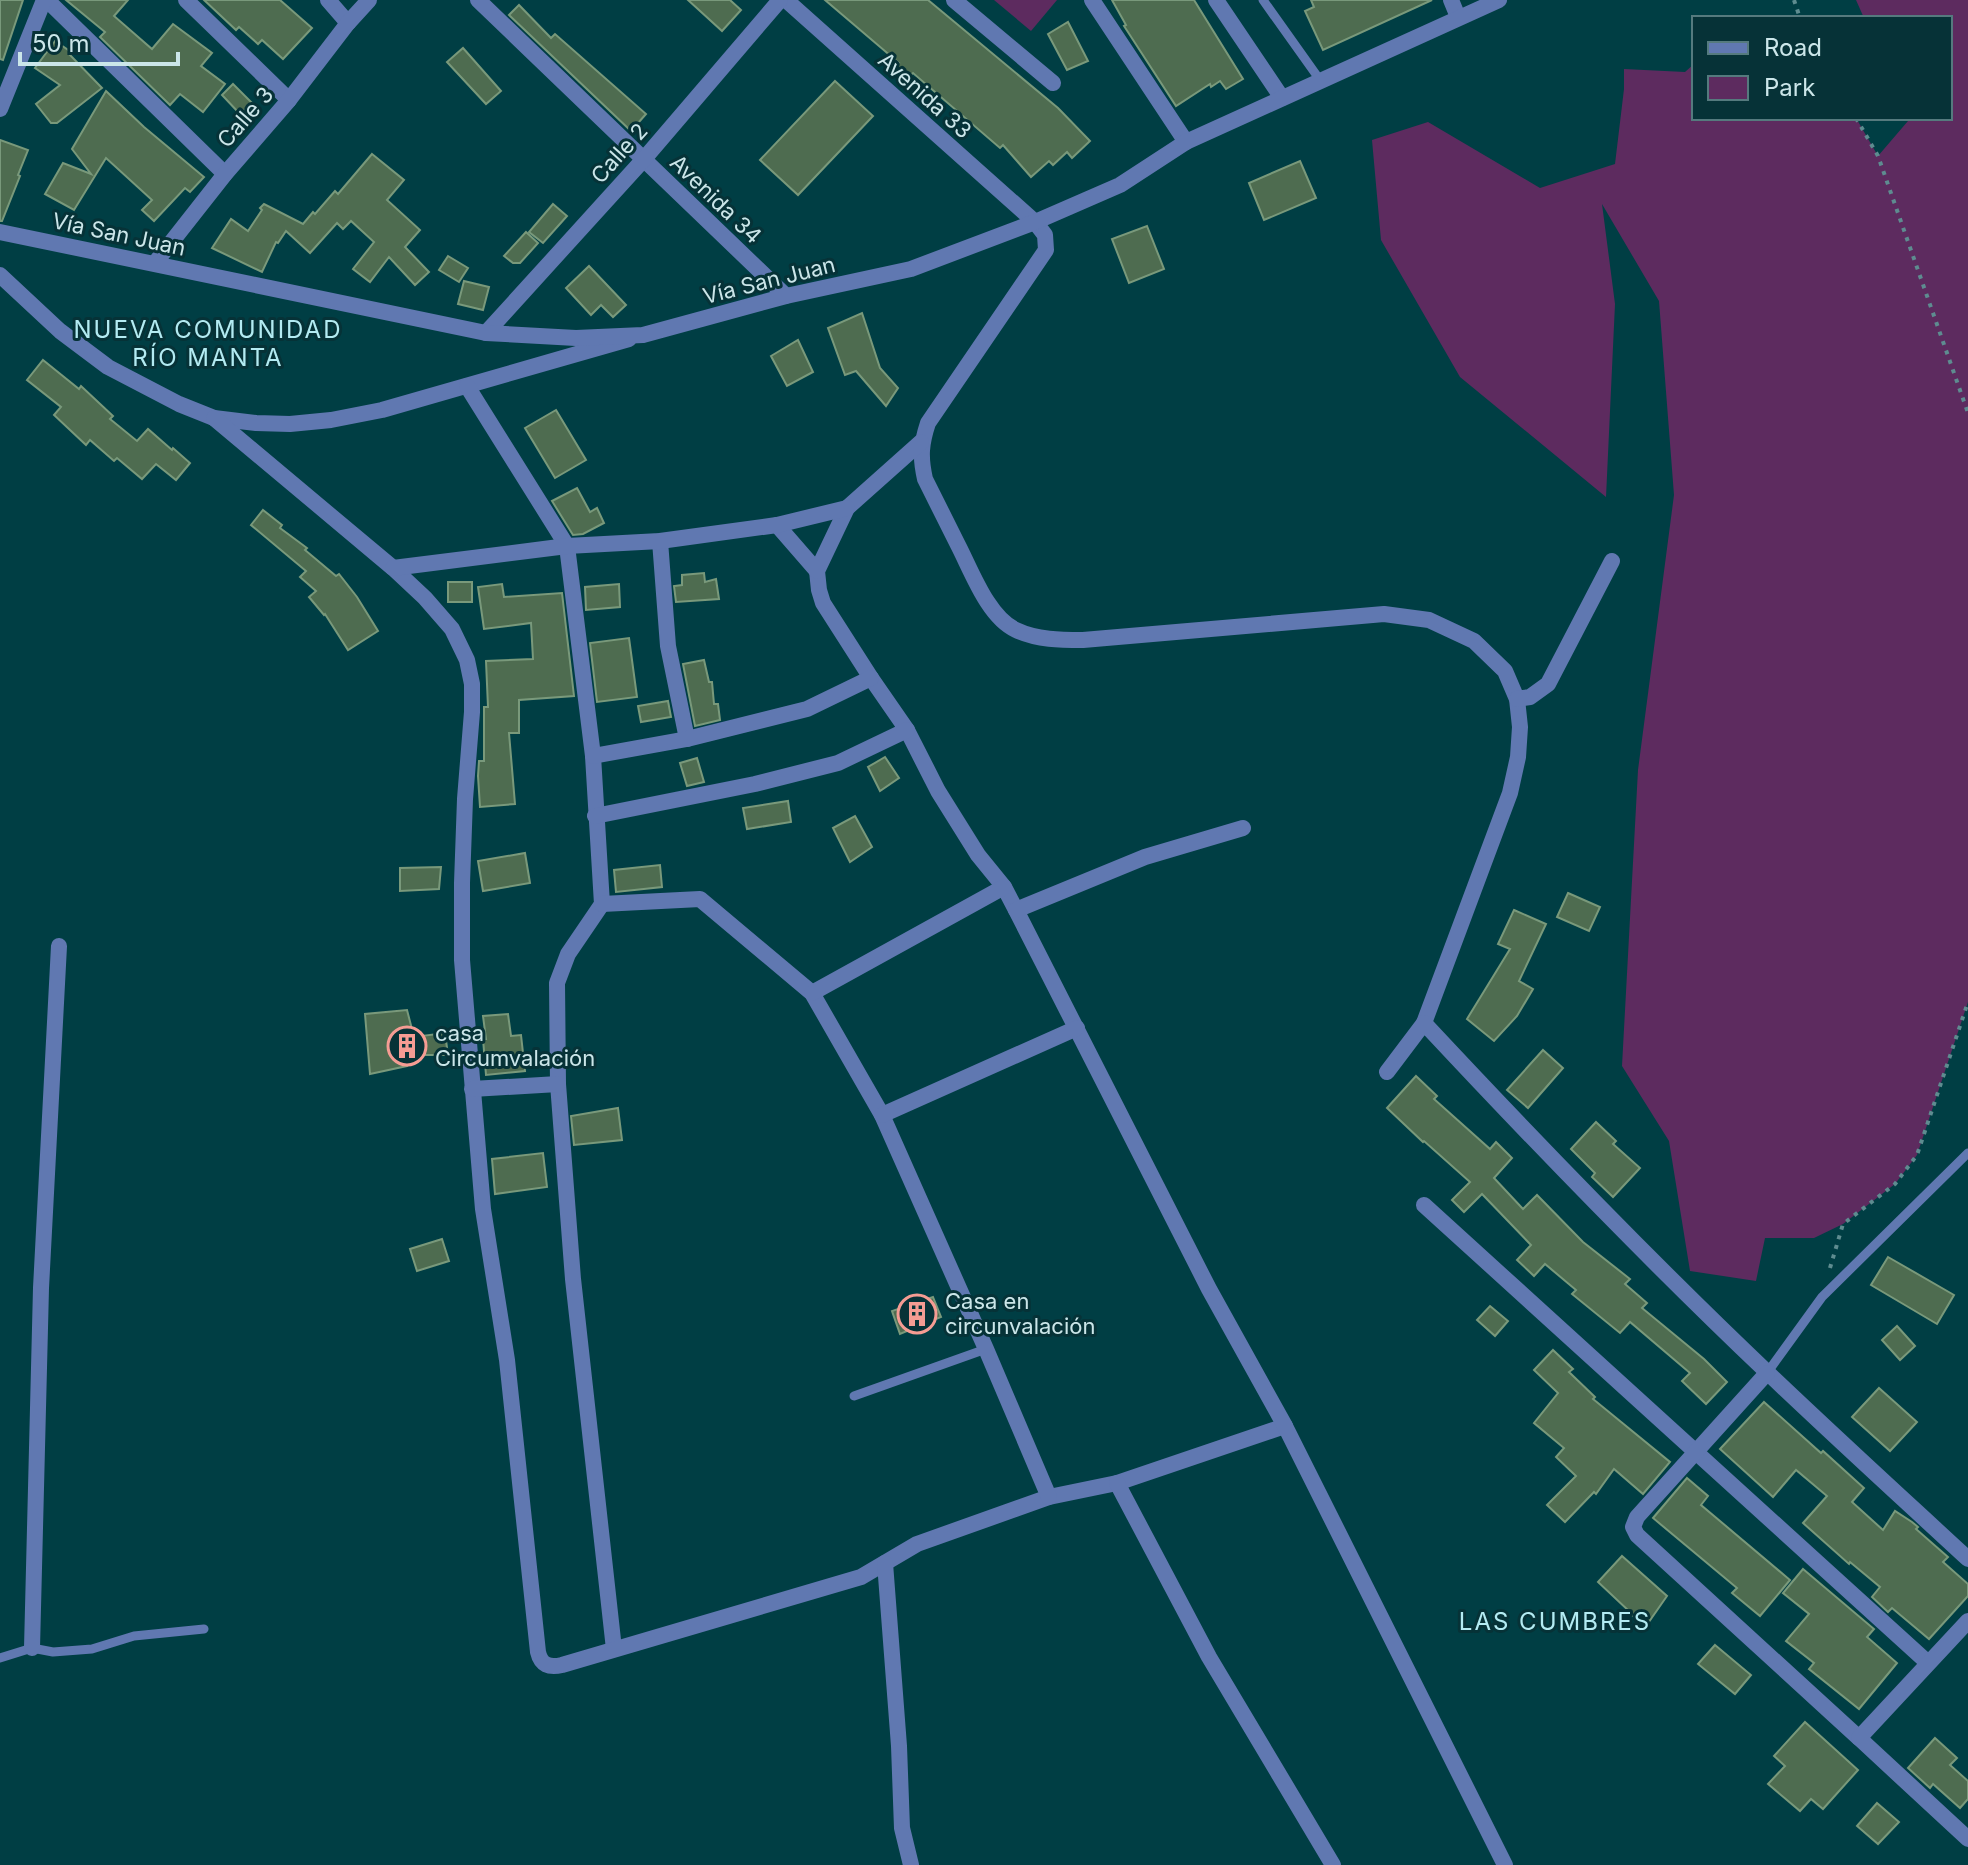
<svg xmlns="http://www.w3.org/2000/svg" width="1968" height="1865" viewBox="0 0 1968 1865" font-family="Inter,sans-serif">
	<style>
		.green { fill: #5d2b5f }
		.building { fill: #4e6c50; stroke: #79997b; stroke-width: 2 }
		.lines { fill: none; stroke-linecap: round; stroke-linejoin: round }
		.path { stroke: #5e8c90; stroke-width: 4; stroke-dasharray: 4 6; stroke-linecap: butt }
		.service { stroke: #6078b1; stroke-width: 9 }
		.minor { stroke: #6078b1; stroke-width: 16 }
		.tertiary { stroke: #6078b1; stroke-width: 16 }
		.labels { text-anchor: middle; stroke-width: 6; stroke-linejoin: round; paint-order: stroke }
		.street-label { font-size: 22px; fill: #cbe6e9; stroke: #063237 }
		.poi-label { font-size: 22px; fill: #cbe6e9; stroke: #063237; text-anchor: start }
		.neighbourhood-label { font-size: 24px; letter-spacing: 2px; fill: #b3ebf2; stroke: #063237 }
	</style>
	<rect width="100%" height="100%" fill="#003e44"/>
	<!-- green -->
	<g class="green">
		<path d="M994 0H1057L1031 31Z"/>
		<path d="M1856 0H1968V1002L1917 1155 1895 1184 1843 1224 1814 1238H1765L1756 1281 1690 1271 1669 1141 1622 1066 1638 770 1674 495 1659 301 1602 204 1615 304 1606 497 1460 377 1381 240 1372 140 1428 122 1540 188 1615 164 1624 89V69L1685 72 1694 64V118H1856L1878 156 1908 121 1907 118H1950V18H1864Z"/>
	</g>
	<!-- building -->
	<g class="building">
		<path d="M0 0H23L3 60 0 59Z"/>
		<path d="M66 0H128L114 16 152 49 173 24 212 53 201 66 225 84 203 112 180 94 170 105 100 37 105 32Z"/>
		<path d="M204 0H280L312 28 283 59 262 40 258 44 239 27 236 30Z"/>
		<path d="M688 0H730L741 10 722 31Z"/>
		<path d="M825 0H928L1058 108 1090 141 1072 158 1067 152 1053 165 1049 161 1031 177 1003 145 1000 148 913 73 908 78 895 67 899 63Z"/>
		<path d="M1112 0H1194L1243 79 1226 89 1220 81 1211 87 1210 84 1176 106 1124 26 1126 25Z"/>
		<path d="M1311 0H1432L1323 50 1305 11 1314 7Z"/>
		<path d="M519 5 551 38 555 34 646 114 631 131 509 15Z"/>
		<path d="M1068 22 1088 61 1067 70 1048 34Z"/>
		<path d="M55 41 71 52 69 54 102 88 57 123H51L36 104 60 85 35 68Z"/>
		<path d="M463 48 501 91 486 104 447 62Z"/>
		<path d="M835 81 873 116 798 195 760 160Z"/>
		<path d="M233 84 252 103 240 114 222 95Z"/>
		<path d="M106 91 144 127 204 177 190 192 185 188 154 221 142 210 152 200 106 158 74 210 45 194 63 163 91 174 72 149Z"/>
		<path d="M0 140 28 150 18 175 20 176 2 221H0Z"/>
		<path d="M372 154 404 180 387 200 420 230 405 247 429 272 415 285 389 257 370 282 353 269 374 242 351 221 343 229 337 223 310 253 286 231 278 243 276 242 262 272 212 248 231 219 248 231 262 210 260 208 264 204 303 224 313 212 315 214 335 191 338 194Z"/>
		<path d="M1300 161 1316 198 1264 220 1249 183Z"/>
		<path d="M553 204 567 216 543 243 529 232Z"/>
		<path d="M1147 226 1164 269 1129 283 1112 239Z"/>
		<path d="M526 232 538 243 520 263H513L504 256Z"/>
		<path d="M448 256 468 268 459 282 439 270Z"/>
		<path d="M589 266 626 305 613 317 601 305 591 315 566 288Z"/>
		<path d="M464 281 489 287 483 310 458 304Z"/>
		<path d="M862 313 880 368 898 388 886 406 856 371 845 375 828 328Z"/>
		<path d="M798 340 813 372 787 386 771 356Z"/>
		<path d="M43 360 79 389 81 386 113 416 110 419 137 441 148 429 172 450 173 448 190 463 176 480 156 464 142 479 117 458 114 461 90 440 86 445 54 415 61 407 27 380Z"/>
		<path d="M556 410 586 460 555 478 525 428Z"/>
		<path d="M577 488 590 512 597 508 604 523 583 534 573 535 552 501Z"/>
		<path d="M263 510 282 525 280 528 307 548 305 550 336 576 339 574 357 597 378 631 348 650 325 614 324 615 309 597 316 591 300 577 306 571 251 525Z"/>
		<path d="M704 573 705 582 716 579 719 599 676 602 674 586 682 585V575Z"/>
		<rect x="448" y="582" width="24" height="20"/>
		<path d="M502 584 504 597 562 593 574 696 519 700V733H509L515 804 480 807 478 776 479 761H484V707H488L486 661 533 659 531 623 484 629 478 587Z"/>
		<path d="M619 584 620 607 586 610 585 587Z"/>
		<path d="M629 638 637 697 597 702 590 643Z"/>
		<path d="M704 660 709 682H712L714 704H718L720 720 695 726 683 664Z"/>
		<path d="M668 701 671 717 641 722 638 706Z"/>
		<path d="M885 757 899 778 880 791 868 767Z"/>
		<path d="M697 758 704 782 687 786 680 763Z"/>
		<path d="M788 801 791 822 747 829 743 808Z"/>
		<path d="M855 816 872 847 850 862 833 828Z"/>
		<path d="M525 853 530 883 483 891 478 861Z"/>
		<path d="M660 865 662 887 616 892 614 870Z"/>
		<path d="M441 867 439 889 400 891V868Z"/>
		<path d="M1568 893 1600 907 1589 931 1557 917Z"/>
		<path d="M1514 910 1546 924 1519 981 1533 989 1517 1016 1494 1041 1467 1019 1510 949 1498 944Z"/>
		<path d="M407 1010 414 1037 445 1033 448 1055H422L407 1066 370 1074 365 1014Z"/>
		<path d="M508 1014 511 1036 521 1035 525 1071 486 1075 483 1039H486L483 1016Z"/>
		<path d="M1543 1050 1563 1068 1528 1108 1507 1090Z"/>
		<path d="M1416 1076 1437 1096 1434 1099 1490 1149 1496 1142 1512 1158 1494 1178 1523 1209 1537 1195 1583 1242 1630 1279 1625 1284 1647 1303 1642 1308 1704 1359 1727 1382 1706 1404 1682 1381 1690 1373 1630 1322 1620 1333 1572 1294 1576 1290 1545 1264 1534 1276 1517 1260 1531 1245 1482 1194 1464 1212 1452 1200 1470 1182 1424 1141 1423 1142 1387 1108Z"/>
		<path d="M618 1108 622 1140 574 1145 571 1116Z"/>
		<path d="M1596 1122 1616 1141 1613 1144 1640 1168 1613 1197 1592 1177 1595 1173 1571 1149Z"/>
		<path d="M543 1153 547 1187 495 1194 492 1159Z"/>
		<path d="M442 1239 449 1261 417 1271 410 1249Z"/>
		<path d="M1888 1257 1954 1295 1937 1324 1871 1285Z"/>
		<path d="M933 1297 941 1317 900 1334 892 1311Z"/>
		<path d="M1490 1306 1508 1321 1495 1336 1477 1320Z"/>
		<path d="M1897 1326 1915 1346 1900 1360 1882 1340Z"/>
		<path d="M1553 1350 1573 1369 1569 1372 1595 1397 1593 1399 1670 1462 1643 1494 1614 1469 1596 1494 1594 1492 1565 1522 1547 1505 1576 1476 1556 1457 1564 1448 1534 1423 1558 1393 1534 1370Z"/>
		<path d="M1879 1388 1917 1422 1890 1451 1852 1417Z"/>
		<path d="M1764 1402 1821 1453 1823 1451 1864 1488 1852 1502 1883 1530 1895 1511 1912 1522 1918 1527 1916 1529 1948 1557 1943 1562 1968 1584V1596L1929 1639 1892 1608 1888 1612 1872 1597 1880 1587 1850 1562 1849 1564 1803 1523 1827 1496 1796 1470 1773 1497 1720 1449Z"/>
		<path d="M1687 1478 1708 1496 1701 1505 1790 1580 1760 1616 1732 1593 1737 1588 1653 1518Z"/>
		<path d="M1622 1556 1667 1596 1646 1626 1629 1613 1630 1612 1598 1582Z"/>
		<path d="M1803 1569 1874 1629 1867 1637 1897 1663 1859 1709 1809 1669 1814 1663 1786 1641 1809 1614 1783 1593Z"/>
		<path d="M1715 1645 1751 1675 1735 1694 1698 1664Z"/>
		<path d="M1805 1722 1858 1770 1823 1809 1811 1799 1800 1811 1768 1784 1785 1766 1774 1756Z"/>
		<path d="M1935 1738 1957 1758 1950 1765 1968 1781V1799L1960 1808 1933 1784 1930 1788 1908 1768Z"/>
		<path d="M1877 1803 1899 1822 1878 1844 1857 1826Z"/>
	</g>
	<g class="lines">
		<!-- path -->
		<g class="path">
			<path d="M1794 0 1800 18"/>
			<path d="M1856 118 1878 156 1968 413"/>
			<path d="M1830 1268 1843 1224 1895 1184 1917 1155 1968 1002"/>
		</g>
		<!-- service -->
		<g class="service">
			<path d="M1263 0 1320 80"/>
			<path d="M1767 1373 1822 1297 1968 1153"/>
			<path d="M854 1396 986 1349"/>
			<path d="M0 1658 32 1648 53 1652 92 1649 134 1636 204 1629"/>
		</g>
		<!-- minor -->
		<g class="minor">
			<path d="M47 0 225 174"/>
			<path d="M186 0 289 100"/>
			<path d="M328 0 348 23"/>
			<path d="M478 0 786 296"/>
			<path d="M786 0 1035 222 1045 235 1046 250 928 423C921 444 920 457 925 479 936 501 947 523 958 545 972 572 988 617 1016 630 1037 640 1061 640 1083 640L1384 614 1429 620 1474 641 1505 671 1517 699 1520 727 1518 757 1510 793 1424 1023"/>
			<path d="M954 0 1053 83"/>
			<path d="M1092 0 1186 142"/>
			<path d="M1216 0 1282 98"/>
			<path d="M1451 0 1458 17"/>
			<path d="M0 109 44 0"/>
			<path d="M155 263 225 174 289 100 348 23 369 0"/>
			<path d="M0 275 60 331 108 367 179 404 214 418 256 423 290 424 331 420 382 410 629 339"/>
			<path d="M486 333 644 159 780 0"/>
			<path d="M467 386 567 546 593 756 602 904 568 954 557 983 558 1084 573 1279 614 1649"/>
			<path d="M214 418 393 568 425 598 452 629 467 660 472 684V712L465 799 462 883V960L483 1209 507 1360 538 1652C541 1665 549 1668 562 1665L861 1577 917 1544 1049 1497 1117 1483 1285 1426"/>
			<path d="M921 442 847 508 817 571 819 590 823 603 871 678 907 730 938 791 978 855 1004 887 1016 910 1209 1289 1285 1426 1505 1865"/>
			<path d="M777 525 817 571"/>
			<path d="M660 541 668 646 687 739"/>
			<path d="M393 568 567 546 660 541 777 525 847 508"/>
			<path d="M1517 699 1530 697 1548 684 1612 561"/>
			<path d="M593 756 687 739 807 709 871 678"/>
			<path d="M595 816 755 784 838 763 907 730"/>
			<path d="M602 904 700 899 812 993 882 1115 986 1349 1049 1497"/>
			<path d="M1016 910 1145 857 1243 828"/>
			<path d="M812 993 1004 887"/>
			<path d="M1387 1072 1424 1023C1536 1143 1649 1260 1768 1373 1834 1436 1901 1497 1968 1559"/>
			<path d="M472 1089 558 1084"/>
			<path d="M882 1115 1077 1028"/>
			<path d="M1424 1205 1927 1662"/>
			<path d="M1767 1373 1637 1517 1633 1527 1637 1535 1859 1738"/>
			<path d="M1117 1483 1209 1657 1333 1865"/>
			<path d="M885 1563 899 1746 902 1828 911 1865"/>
			<path d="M1968 1621 1859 1738 1968 1839"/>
			<path d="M32 1648 41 1288 59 946"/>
		</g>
		<!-- tertiary -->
		<path class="tertiary" d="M0 232 486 333 576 338 643 335 786 296 911 269 1035 222 1120 185 1186 142 1499 0"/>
	</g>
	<!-- icons -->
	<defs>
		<g id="building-ring" transform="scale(2)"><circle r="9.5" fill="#063237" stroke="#f59c93" stroke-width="1.5"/><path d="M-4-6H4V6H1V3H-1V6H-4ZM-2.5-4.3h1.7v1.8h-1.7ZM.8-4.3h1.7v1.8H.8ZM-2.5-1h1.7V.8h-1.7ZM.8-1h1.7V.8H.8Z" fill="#f59c93"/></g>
	</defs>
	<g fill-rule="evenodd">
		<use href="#building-ring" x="407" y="1046"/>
		<use href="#building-ring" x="917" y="1314"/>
	</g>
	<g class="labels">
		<!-- street labels -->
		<g class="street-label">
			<text transform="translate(925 95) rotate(42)" y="8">Avenida 33</text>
			<text transform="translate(245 117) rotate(-49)" y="8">Calle 3</text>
			<text transform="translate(619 153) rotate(-48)" y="8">Calle 2</text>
			<text transform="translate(716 199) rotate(44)" y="8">Avenida 34</text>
			<text transform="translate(119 234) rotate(12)" y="8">Vía San Juan</text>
			<text transform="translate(769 280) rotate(-14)" y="8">Vía San Juan</text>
		</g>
		<!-- poi labels -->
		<g class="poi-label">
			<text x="435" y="1041">casa<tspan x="435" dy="25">Circumvalación</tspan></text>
			<text x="945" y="1309">Casa en<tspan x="945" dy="25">circunvalación</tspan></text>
		</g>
		<!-- neighbourhood labels -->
		<g class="neighbourhood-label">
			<text x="208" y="338">NUEVA COMUNIDAD<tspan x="208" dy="28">RÍO MANTA</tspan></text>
			<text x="1555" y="1630">LAS CUMBRES</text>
		</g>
	</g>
	<!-- legend -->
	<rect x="1692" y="16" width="260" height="104" fill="#063237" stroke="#557a7e" stroke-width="2"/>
	<rect x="1708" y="42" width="40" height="12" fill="#6078b1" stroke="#557a7e" stroke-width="2"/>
	<text x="1764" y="56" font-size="24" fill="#cbe6e9">Road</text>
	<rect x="1708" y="76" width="40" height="24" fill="#5d2b5f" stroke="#557a7e" stroke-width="2"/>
	<text x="1764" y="96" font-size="24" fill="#cbe6e9">Park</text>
	<!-- scale -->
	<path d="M20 52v12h158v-12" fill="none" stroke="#cbe6e9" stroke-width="4"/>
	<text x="32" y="52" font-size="24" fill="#cbe6e9" stroke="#063237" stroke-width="6" paint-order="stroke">50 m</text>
</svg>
